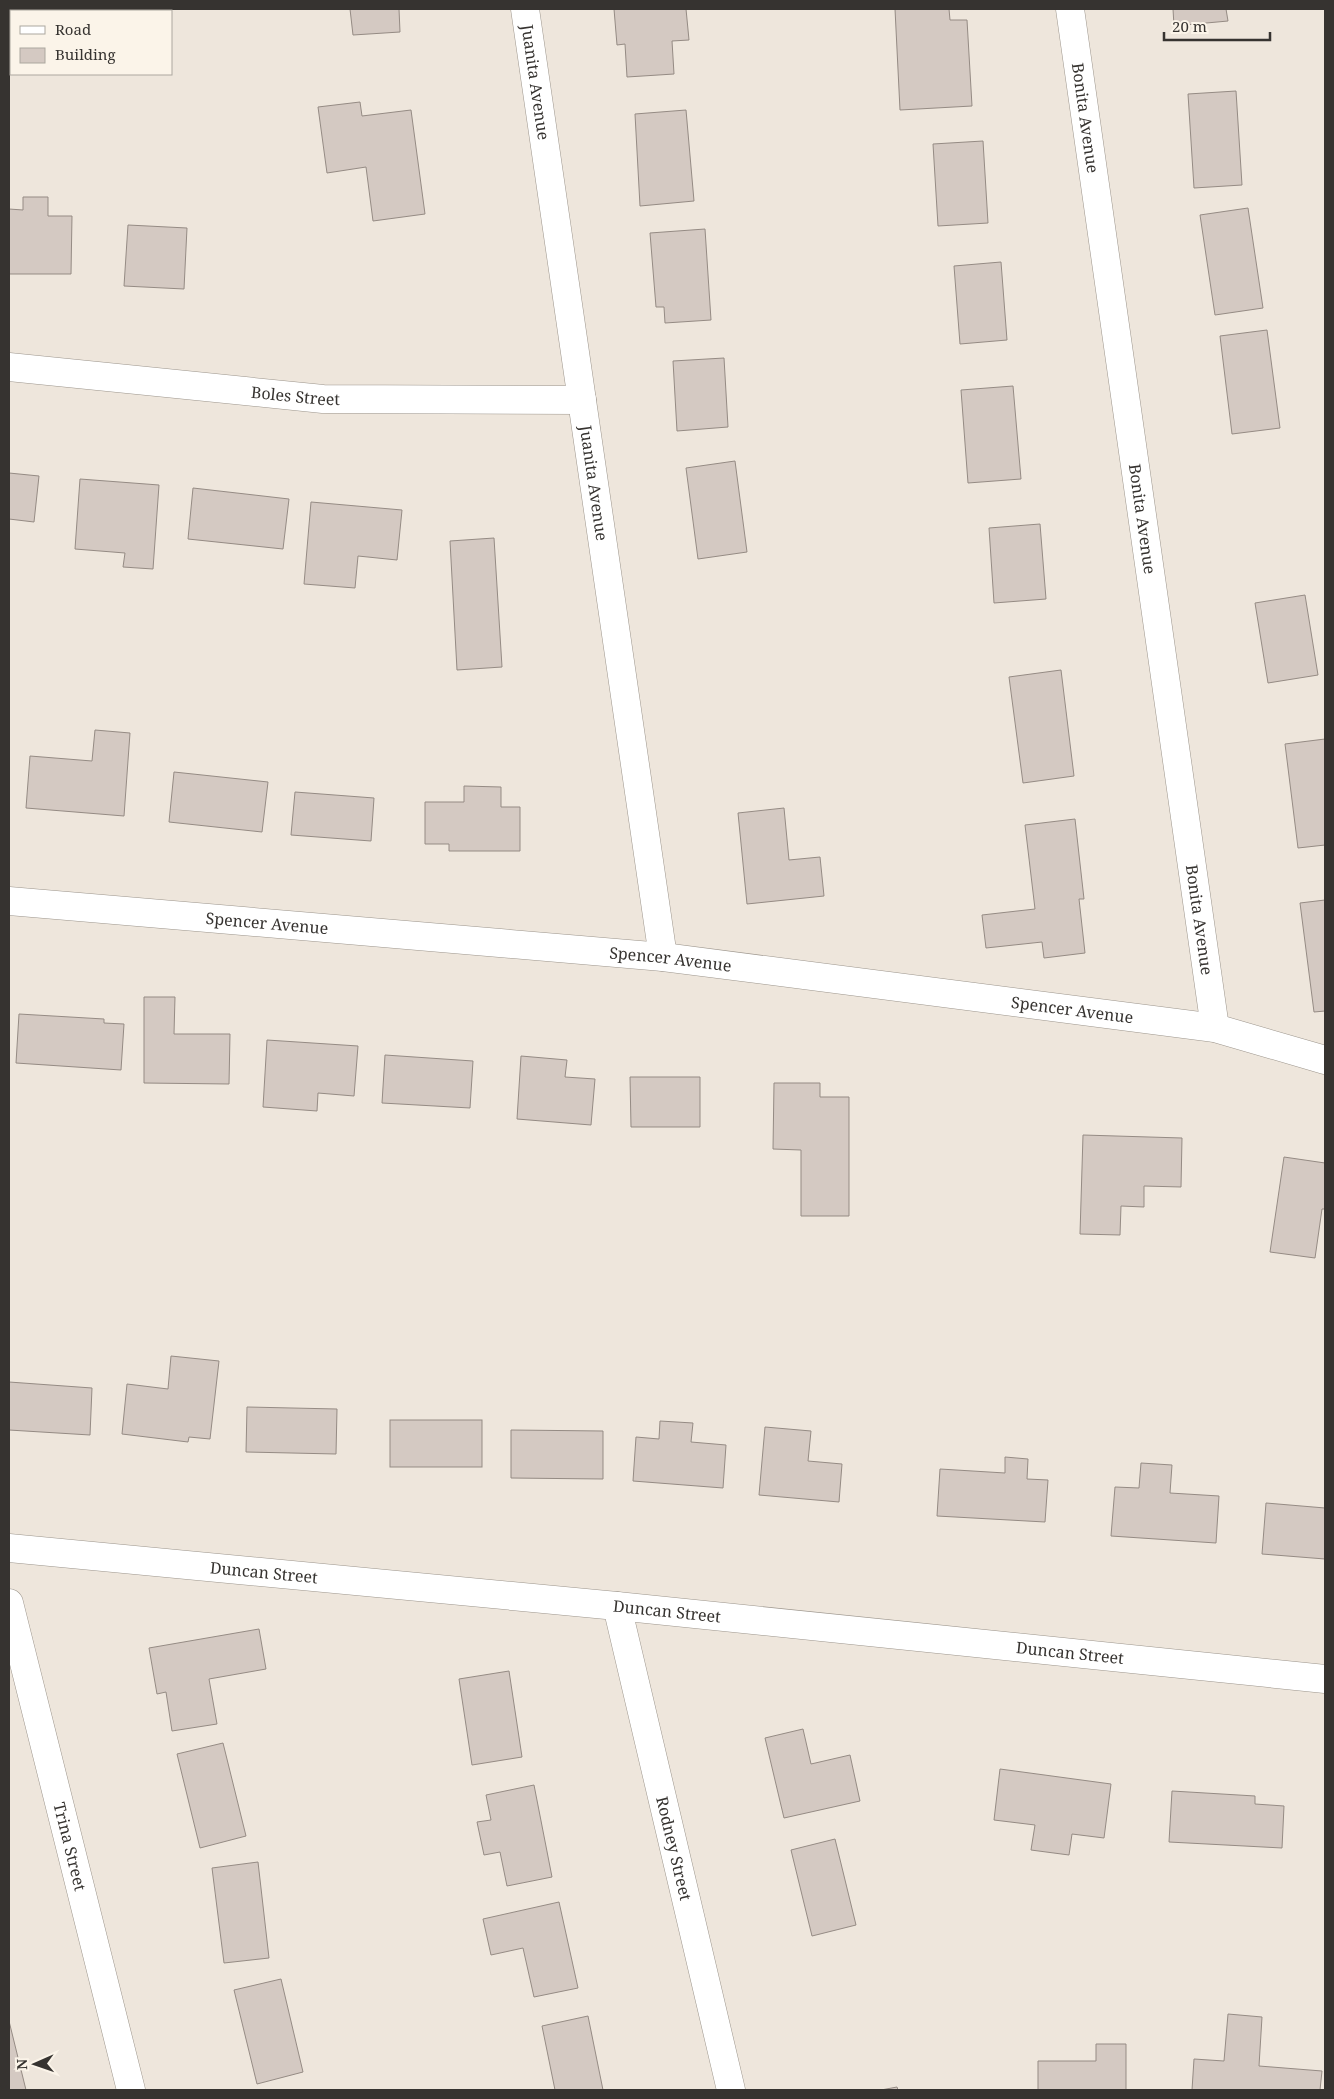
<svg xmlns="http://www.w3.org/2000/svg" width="1334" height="2099" viewBox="0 0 1334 2099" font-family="'Noto Serif',serif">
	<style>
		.building { fill: #d4c9c2; stroke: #958b84 }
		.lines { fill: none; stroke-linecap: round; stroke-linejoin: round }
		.minor-casing { stroke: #9c958c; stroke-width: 29 }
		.minor { stroke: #fff; stroke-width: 28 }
		.labels { text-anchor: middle; stroke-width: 5; stroke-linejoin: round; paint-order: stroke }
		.street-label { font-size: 16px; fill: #363330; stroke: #fbf4e9 }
	</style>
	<rect width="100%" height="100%" fill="#eee6dc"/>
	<!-- building -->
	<g class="building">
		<path d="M350 9H399L400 32 353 35Z"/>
		<path d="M614 9H686L689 40 672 41 674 74 627 77 625 44 617 45Z"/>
		<path d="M895 9H949L950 20H967L972 106 900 110Z"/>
		<path d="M1173 9H1226L1228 21 1174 26Z"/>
		<path d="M1236 91 1242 185 1194 188 1188 94Z"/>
		<path d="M360 102 362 116 411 110 425 214 373 221 366 167 327 173 318 107Z"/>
		<path d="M686 110 694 201 640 206 635 114Z"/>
		<path d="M983 141 988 223 938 226 933 144Z"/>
		<path d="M23 197H48V216H72L71 274H9V209L23 210Z"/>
		<path d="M1248 208 1263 308 1215 315 1200 215Z"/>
		<path d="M128 225 187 228 184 289 124 286Z"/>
		<path d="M705 229 711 320 665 323 664 307H656L650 233Z"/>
		<path d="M1001 262 1007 340 960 344 954 266Z"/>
		<path d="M1267 330 1280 428 1232 434 1220 336Z"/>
		<path d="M724 358 728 427 677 431 673 361Z"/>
		<path d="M1013 386 1021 479 968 483 961 390Z"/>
		<path d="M735 461 747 552 698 559 686 468Z"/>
		<path d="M9 473 39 476 34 522 9 519Z"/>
		<path d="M80 479 159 485 153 569 123 567 125 553 75 549Z"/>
		<path d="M193 488 289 499 283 549 188 539Z"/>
		<path d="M311 502 402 510 397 560 358 556 355 588 304 584Z"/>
		<path d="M1040 524 1046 599 994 603 989 528Z"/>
		<path d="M494 538 502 667 457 670 450 541Z"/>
		<path d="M1305 595 1318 675 1268 683 1255 603Z"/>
		<path d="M1061 670 1074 776 1023 783 1009 677Z"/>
		<path d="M95 730 130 733 124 816 26 808 30 756 92 761Z"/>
		<path d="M1325 739V845L1298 848 1285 744Z"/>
		<path d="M174 772 268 782 262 832 169 822Z"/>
		<path d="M464 786 501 787V807H520V851H449V844H425V802H464Z"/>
		<path d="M295 792 374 798 371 841 291 835Z"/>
		<path d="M784 808 789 860 820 857 824 896 747 904 738 813Z"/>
		<path d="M1075 819 1084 899H1079L1085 953 1044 958 1042 942 986 948 982 915 1035 909 1025 825Z"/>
		<path d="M1325 900V1011L1314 1012 1300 903Z"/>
		<path d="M144 997H175L174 1034H230L229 1084 144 1083Z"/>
		<path d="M19 1014 104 1019V1023L124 1024 121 1070 16 1063Z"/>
		<path d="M267 1040 358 1046 354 1096 318 1093 317 1111 263 1107Z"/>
		<path d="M385 1055 473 1061 470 1108 382 1103Z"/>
		<path d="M521 1056 567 1060 565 1077 595 1079 591 1125 517 1119Z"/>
		<path d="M630 1077H700V1127H631Z"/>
		<path d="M774 1083H820V1097H849V1216H801V1150L773 1149Z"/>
		<path d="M1083 1135 1182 1138 1181 1187 1144 1186V1207L1121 1206 1120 1235 1080 1234Z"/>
		<path d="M1284 1157 1325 1163V1209H1322L1315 1258 1270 1252Z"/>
		<path d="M171 1356 219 1361 210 1439 189 1437 188 1442 122 1434 127 1384 168 1389Z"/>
		<path d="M9 1382 92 1388 90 1435 9 1430Z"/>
		<path d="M247 1407 337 1409 336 1454 246 1452Z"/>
		<rect x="390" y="1420" width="92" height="47"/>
		<path d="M660 1421 693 1423 691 1442 726 1445 723 1488 633 1481 636 1437 659 1439Z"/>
		<path d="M765 1427 811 1431 808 1461 842 1464 839 1502 759 1495Z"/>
		<path d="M511 1430 603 1431V1479L511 1478Z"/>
		<path d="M1005 1457 1028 1459 1027 1479 1048 1480 1045 1522 937 1516 940 1469 1005 1473Z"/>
		<path d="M1141 1463 1172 1465 1170 1493 1219 1496 1216 1543 1111 1536 1115 1487 1139 1488Z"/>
		<path d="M1266 1503 1325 1508V1559L1262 1554Z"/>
		<path d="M259 1629 266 1669 209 1679 217 1724 172 1731 166 1692 157 1694 149 1648Z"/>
		<path d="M509 1671 522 1757 472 1765 459 1679Z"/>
		<path d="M803 1729 811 1764 850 1755 860 1801 784 1818 765 1738Z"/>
		<path d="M223 1743 246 1836 200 1848 177 1754Z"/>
		<path d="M1000 1769 1111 1784 1104 1838 1072 1834 1069 1855 1031 1850 1035 1825 994 1820Z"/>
		<path d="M534 1785 552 1877 507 1886 500 1852 484 1855 477 1822 491 1820 486 1795Z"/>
		<path d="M1172 1791 1255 1796V1804L1284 1806 1282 1848 1169 1842Z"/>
		<path d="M835 1839 856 1925 812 1936 791 1850Z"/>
		<path d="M258 1862 269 1958 224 1963 212 1868Z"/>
		<path d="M559 1902 578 1988 534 1997 523 1948 491 1955 483 1919Z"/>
		<path d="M281 1979 303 2072 257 2084 234 1990Z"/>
		<path d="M1228 2014 1262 2017 1259 2066 1322 2071 1320 2090H1192L1194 2059 1224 2061Z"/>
		<path d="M588 2016 603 2090H555L542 2026Z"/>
		<path d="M9 2021 26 2090H9Z"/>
		<path d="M1096 2044H1126V2090H1038V2061H1096Z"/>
		<path d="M897 2087 898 2090H881Z"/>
	</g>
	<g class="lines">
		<!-- minor casing -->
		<g class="minor-casing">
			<g id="minor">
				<path id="s1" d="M525 9 663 957"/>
				<path id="s2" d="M1070 9 1215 1028"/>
				<path id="s3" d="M9 367 323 399 582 400"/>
				<path id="s4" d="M9 901 663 957 1215 1028 1325 1060"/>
				<path id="s5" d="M9 1548 617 1606 1325 1679"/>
				<path id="s6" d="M9 1603 131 2090"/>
				<path id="s7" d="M617 1606 731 2090"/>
			</g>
		</g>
		<!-- minor -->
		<use href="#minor" class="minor"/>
	</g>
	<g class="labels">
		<!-- street labels -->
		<g class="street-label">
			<text dy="6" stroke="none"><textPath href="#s1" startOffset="74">Juanita Avenue</textPath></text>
			<text dy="6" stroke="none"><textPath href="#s2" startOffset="110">Bonita Avenue</textPath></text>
			<text dy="6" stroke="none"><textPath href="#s3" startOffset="288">Boles Street</textPath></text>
			<text dy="6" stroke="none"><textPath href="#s1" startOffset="479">Juanita Avenue</textPath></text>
			<text dy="6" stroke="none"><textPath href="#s2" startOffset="515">Bonita Avenue</textPath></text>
			<text dy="6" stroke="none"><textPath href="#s2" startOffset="920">Bonita Avenue</textPath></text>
			<text dy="6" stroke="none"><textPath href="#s4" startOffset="259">Spencer Avenue</textPath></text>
			<text dy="6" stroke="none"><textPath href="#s4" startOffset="664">Spencer Avenue</textPath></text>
			<text dy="6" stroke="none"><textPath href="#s4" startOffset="1069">Spencer Avenue</textPath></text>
			<text dy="6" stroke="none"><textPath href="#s5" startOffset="256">Duncan Street</textPath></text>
			<text dy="6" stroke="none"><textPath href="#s5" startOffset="661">Duncan Street</textPath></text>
			<text dy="6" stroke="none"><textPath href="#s5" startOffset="1066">Duncan Street</textPath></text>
			<text dy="6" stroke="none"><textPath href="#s6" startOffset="251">Trina Street</textPath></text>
			<text dy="6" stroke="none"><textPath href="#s7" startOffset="249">Rodney Street</textPath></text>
		</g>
	</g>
	<!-- border -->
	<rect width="1334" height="2099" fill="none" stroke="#363330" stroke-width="20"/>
	<!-- legend -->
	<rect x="10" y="10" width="162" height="65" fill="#fbf4e9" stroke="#aca79f"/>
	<rect x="20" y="26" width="25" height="8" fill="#ffffff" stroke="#aca79f"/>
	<text x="55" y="35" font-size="15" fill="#363330">Road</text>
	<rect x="20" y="48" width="25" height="15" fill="#d4c9c2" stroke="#aca79f"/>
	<text x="55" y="60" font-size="15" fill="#363330">Building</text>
	<!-- north arrow -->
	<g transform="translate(35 2064) rotate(268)" stroke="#fbf4e9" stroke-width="4" paint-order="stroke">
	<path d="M0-4L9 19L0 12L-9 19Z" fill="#363330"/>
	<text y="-8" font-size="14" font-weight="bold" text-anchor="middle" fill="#363330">N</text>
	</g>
	<!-- scale -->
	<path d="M1164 32v8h106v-8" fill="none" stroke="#363330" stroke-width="2.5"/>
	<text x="1172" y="32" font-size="15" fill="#363330" stroke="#fbf4e9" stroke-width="4" paint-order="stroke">20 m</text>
</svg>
